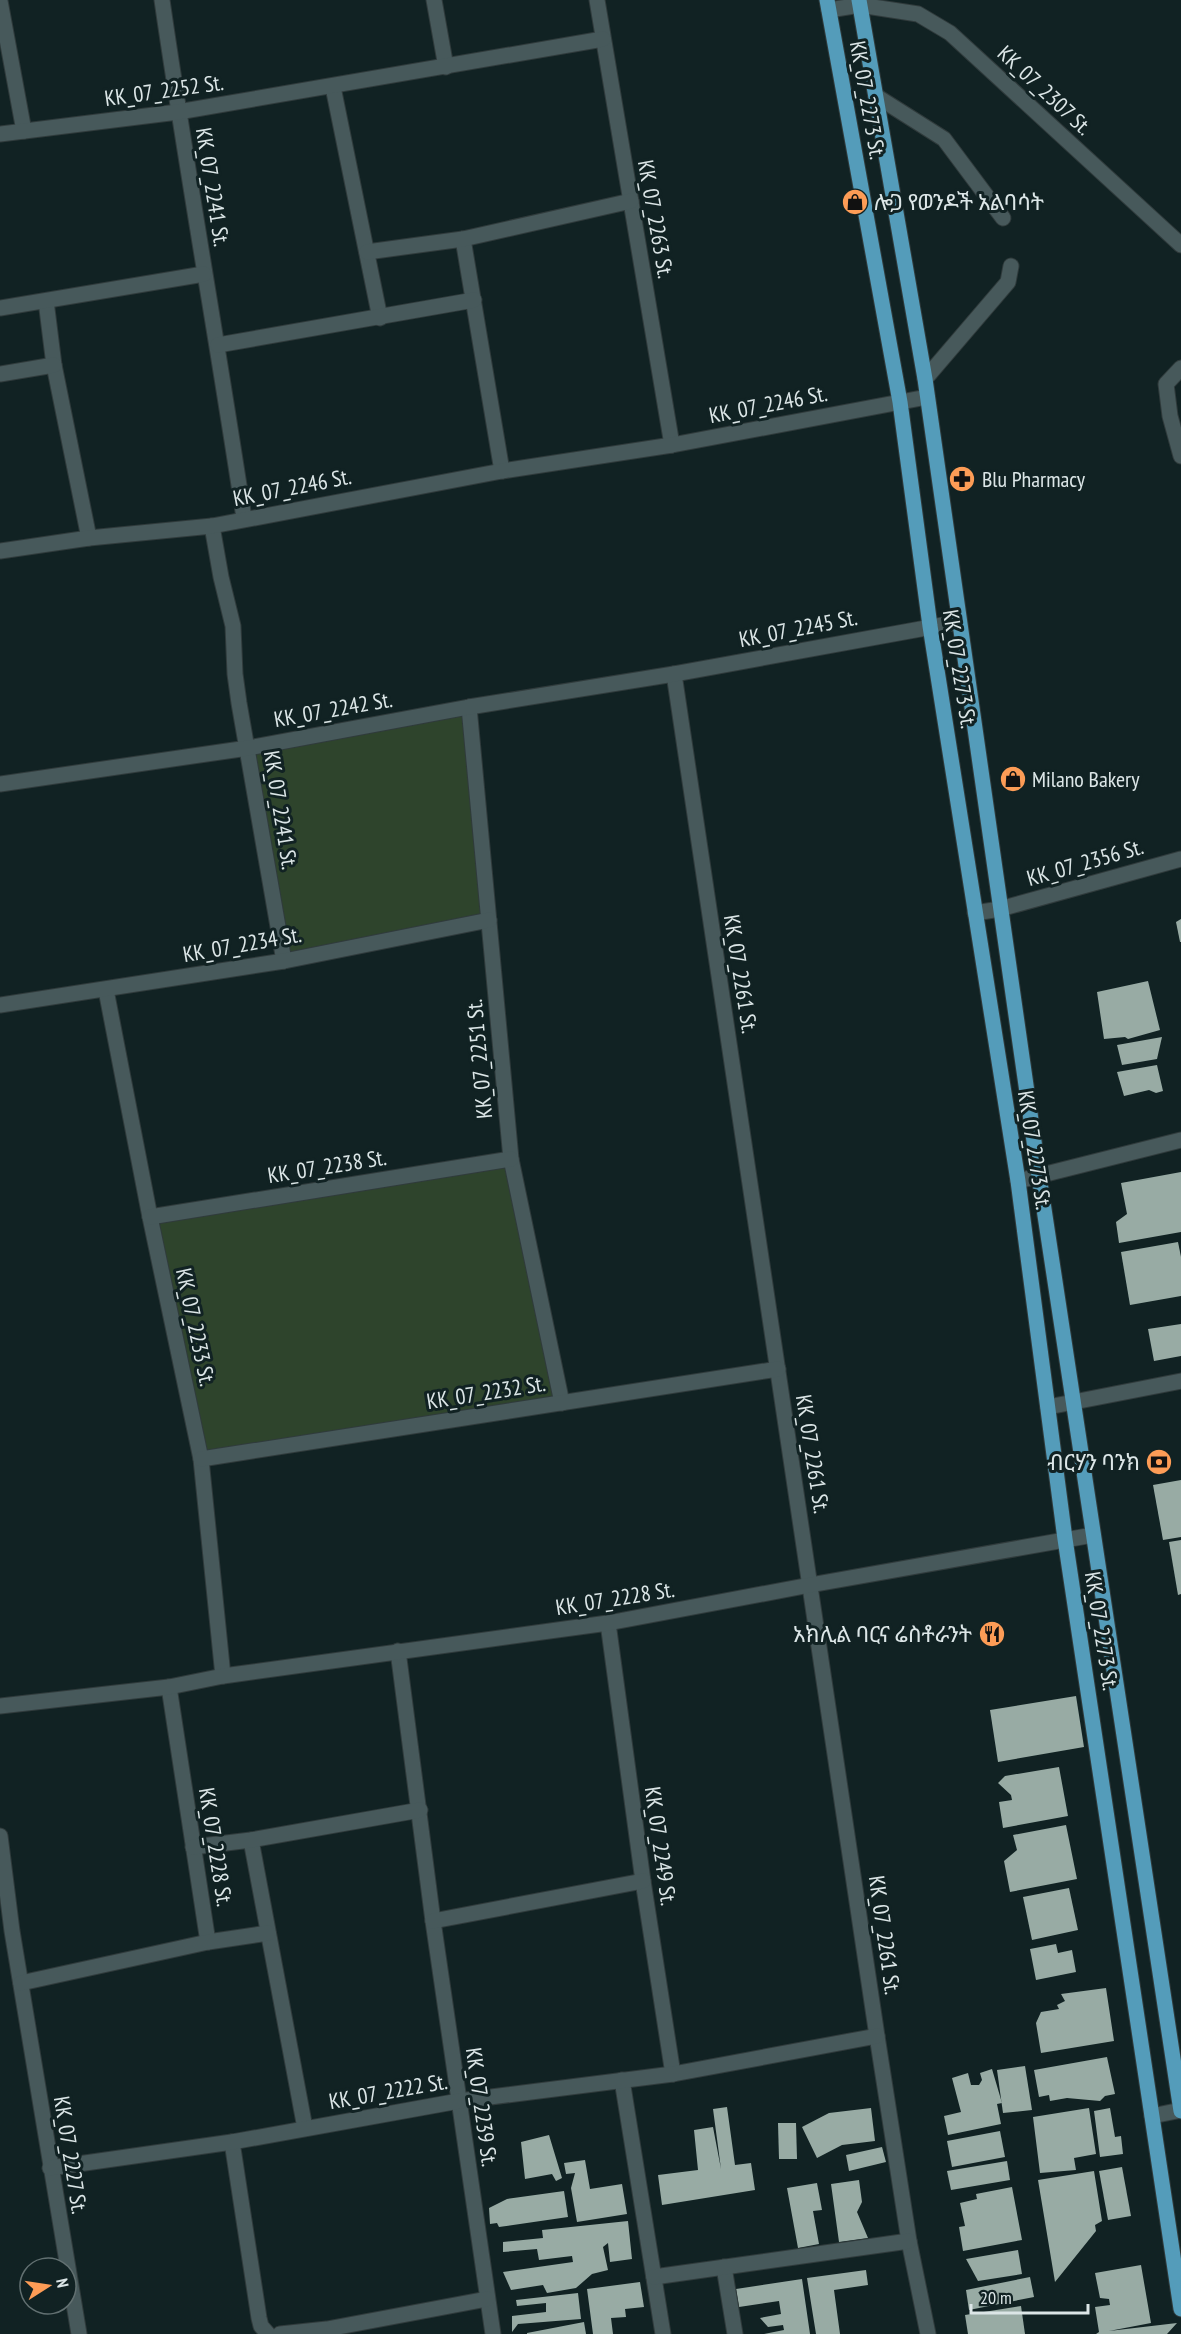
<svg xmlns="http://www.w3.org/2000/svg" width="1181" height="2334" viewBox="0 0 1181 2334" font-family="'PT Sans Narrow','Noto Sans Ethiopic',sans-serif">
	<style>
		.green { fill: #2e442c }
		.building { fill: #98aba4 }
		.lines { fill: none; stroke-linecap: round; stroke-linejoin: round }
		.lane-casing { stroke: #303b3c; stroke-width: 17 }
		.street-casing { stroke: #303b3c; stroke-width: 17 }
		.primary-casing { stroke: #303b3c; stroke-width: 17 }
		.lane { stroke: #47595b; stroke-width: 15 }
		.street { stroke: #47595b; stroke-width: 15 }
		.primary { stroke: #549cba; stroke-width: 15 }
		.labels { text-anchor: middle; stroke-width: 6; stroke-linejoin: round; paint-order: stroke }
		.street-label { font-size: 22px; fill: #dce6e7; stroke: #112223 }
		.poi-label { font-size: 22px; fill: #dce6e7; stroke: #112223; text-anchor: start }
	</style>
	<rect width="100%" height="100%" fill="#112223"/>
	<!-- green -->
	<g class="green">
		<path d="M469 707 489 920 284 961 248 748Z"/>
		<path d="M511 1159 562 1403 201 1459 150 1217Z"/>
	</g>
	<!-- building -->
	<g class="building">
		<path d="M1181 919V942H1180L1176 922Z"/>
		<path d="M1148 981 1160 1030 1128 1039 1125 1037 1104 1039 1097 992Z"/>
		<path d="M1162 1037 1157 1059 1122 1065 1117 1045Z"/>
		<path d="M1157 1065 1163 1091 1156 1093 1149 1090 1124 1096 1117 1072Z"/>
		<path d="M1181 1172V1232L1119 1243 1116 1222 1127 1214 1121 1183Z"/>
		<path d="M1178 1242 1181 1257V1296L1130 1305 1121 1252Z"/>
		<path d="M1181 1324V1356L1154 1361 1148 1329Z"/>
		<path d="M1181 1480V1537L1163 1540 1153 1485Z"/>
		<path d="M1181 1540V1594L1178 1595 1169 1542Z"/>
		<path d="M1076 1696 1084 1747 998 1762 990 1710Z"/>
		<path d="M1059 1767 1068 1816 1003 1828 999 1802 1012 1800 1011 1795 998 1783 1005 1776Z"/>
		<path d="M1066 1825 1077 1879 1010 1892 1004 1861 1017 1850 1013 1835Z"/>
		<path d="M1069 1888 1078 1930 1032 1940 1023 1897Z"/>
		<path d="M1056 1944 1058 1953 1072 1950 1076 1972 1036 1980 1030 1949Z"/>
		<path d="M1106 1988 1114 2041 1041 2053 1036 2023 1041 2012 1059 2009 1057 2005 1065 2001 1061 1994Z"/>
		<path d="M1107 2057 1115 2094 1105 2096 1100 2101 1067 2098 1050 2101 1049 2095 1039 2097 1034 2070Z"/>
		<path d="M1025 2066 1032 2110 1003 2113 997 2070Z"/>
		<path d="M992 2069 1002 2103 997 2104 1001 2124 948 2135 944 2116 961 2112 952 2078 968 2073 971 2085H979L982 2080 980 2073Z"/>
		<path d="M727 2107 735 2165 751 2163 755 2190 662 2205 658 2175 698 2170 694 2130 713 2127 721 2169 713 2109Z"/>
		<path d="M871 2108 875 2141 842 2145 817 2158 802 2127 829 2113Z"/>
		<path d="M1089 2108 1096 2154 1074 2158 1076 2170 1040 2173 1033 2117Z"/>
		<path d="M1110 2108 1115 2137 1121 2136 1123 2154 1100 2157 1094 2111Z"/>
		<path d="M778 2123H796L797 2159H779Z"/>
		<path d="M1000 2131 1005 2157 952 2167 947 2141Z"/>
		<path d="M549 2135 562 2178 556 2181 552 2174 525 2179 521 2142Z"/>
		<path d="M882 2147 886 2162 849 2171 846 2155Z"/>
		<path d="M585 2160 590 2189 622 2184 627 2214 577 2222 571 2188 575 2173 566 2174 564 2163Z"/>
		<path d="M1007 2161 1010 2180 951 2190 947 2171Z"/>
		<path d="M1122 2167 1131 2216 1108 2220 1099 2171Z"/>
		<path d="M1094 2171 1102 2221 1095 2225 1096 2231 1055 2282 1038 2180Z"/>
		<path d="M859 2180 862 2202 857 2212 868 2238 839 2242 831 2184Z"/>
		<path d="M817 2183 822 2210 813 2211 819 2244 798 2248 787 2188Z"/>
		<path d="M1012 2187 1022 2240 963 2251 959 2227 965 2226 960 2203 977 2199 976 2194Z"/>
		<path d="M564 2191 568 2217 499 2227 497 2223 490 2224 489 2208 507 2199Z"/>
		<path d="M628 2221 632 2259 610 2262 608 2243 603 2247 608 2270 592 2274 576 2288 547 2293 543 2285 511 2290 503 2272 573 2262 572 2256 539 2260 537 2249 503 2252V2242L543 2238 542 2230Z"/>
		<path d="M1018 2250 1022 2274 978 2281 966 2259Z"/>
		<path d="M1141 2265 1151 2323 1109 2331 1177 2323 1167 2334H1096L1099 2332 1095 2307 1110 2305 1109 2299 1100 2298 1095 2273Z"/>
		<path d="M866 2270 868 2285 834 2290 840 2334H816L807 2278Z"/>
		<path d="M1030 2277 1034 2297 969 2310 966 2290Z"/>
		<path d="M802 2279 810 2334H764L784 2330 783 2325 768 2327 760 2318 781 2314 779 2301 739 2307 736 2289Z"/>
		<path d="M640 2282 644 2307 625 2309 626 2317 611 2318 613 2334H593L587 2289Z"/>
		<path d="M578 2293 581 2319 518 2324 512 2332V2316L546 2312V2303L517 2306 516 2300Z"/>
		<path d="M1021 2306 1025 2334H968L965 2315Z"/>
		<path d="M584 2322 586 2334H527V2333Z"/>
	</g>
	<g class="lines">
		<!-- lane casing -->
		<g class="lane-casing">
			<g id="lane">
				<path d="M876 96 944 139 1003 218"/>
				<path d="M1181 368 1166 384 1170 416 1181 456"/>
				<path d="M925 379 1008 282 1011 266"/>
			</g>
		</g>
		<!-- street casing -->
		<g class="street-casing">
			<g id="street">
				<path d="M162 0C187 173 218 345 244 518"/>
				<path d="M434 0 446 67"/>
				<path d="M597 0 672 445"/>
				<path d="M0 1 24 131"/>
				<path d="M829 10 860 5 918 14 950 33 1181 245"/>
				<path d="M333 87 380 318"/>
				<path d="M0 134 178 112 603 39"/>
				<path d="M463 239 502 471"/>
				<path d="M367 252 463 239 631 201"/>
				<path d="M46 301 54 365 89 538"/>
				<path d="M0 308 204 274"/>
				<path d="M218 345 474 300"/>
				<path d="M0 374 54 365"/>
				<path d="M212 526 221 577 233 626 235 674 239 703 284 961"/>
				<path d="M0 551 89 538 212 526 502 471 672 445 927 397"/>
				<path d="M674 674 877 2036 909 2241 928 2334"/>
				<path d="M469 707 511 1159 562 1403"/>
				<path d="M0 784 248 748 469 707 674 674 959 622"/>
				<path d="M975 913 1000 909 1181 859"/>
				<path d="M106 990 150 1217 201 1459 223 1676"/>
				<path d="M0 1005 284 961 489 920"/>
				<path d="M1018 1181 1181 1140"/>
				<path d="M150 1217 511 1159"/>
				<path d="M1048 1407 1181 1381"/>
				<path d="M201 1459 778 1369"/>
				<path d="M608 1623 643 1881 673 2074"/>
				<path d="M398 1651 433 1921 493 2334"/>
				<path d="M169 1687 208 1942"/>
				<path d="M0 1706 169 1687 223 1676 608 1623 810 1585 1093 1535"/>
				<path d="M0 1836 12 1931 79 2334"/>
				<path d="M251 1840 305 2128"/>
				<path d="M193 1847 251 1840 420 1810"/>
				<path d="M433 1921 643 1881"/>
				<path d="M21 1983 208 1942 268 1933"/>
				<path d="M622 2080 663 2334"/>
				<path d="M1152 2116 1181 2110"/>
				<path d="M232 2142 259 2318 261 2326 268 2334"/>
				<path d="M50 2168 232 2142 459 2101 673 2074 877 2036"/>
				<path d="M724 2267 735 2334"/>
				<path d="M654 2277 909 2241"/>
				<path d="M280 2334 327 2329 487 2299"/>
			</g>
		</g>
		<!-- primary casing -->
		<g class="primary-casing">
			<g id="primary">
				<path d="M827 0 900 402 930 626 1018 1181 1065 1539 1181 2309"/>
				<path d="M859 0 925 379 1039 1176 1181 2111"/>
			</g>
		</g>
		<!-- lane -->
		<use href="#lane" class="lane"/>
		<!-- street -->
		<use href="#street" class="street"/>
		<!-- primary -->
		<use href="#primary" class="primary"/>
	</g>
	<!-- icons -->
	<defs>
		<g id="shop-disc" transform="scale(1.35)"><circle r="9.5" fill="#fd9c56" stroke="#112223"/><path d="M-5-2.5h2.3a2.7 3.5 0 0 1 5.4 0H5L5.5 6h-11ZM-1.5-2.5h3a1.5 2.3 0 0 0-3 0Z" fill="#111"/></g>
		<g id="pharmacy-disc" transform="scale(1.35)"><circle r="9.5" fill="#fd9c56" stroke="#112223"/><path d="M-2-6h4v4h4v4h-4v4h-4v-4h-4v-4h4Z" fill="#111"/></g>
		<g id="bank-disc" transform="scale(1.35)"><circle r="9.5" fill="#fd9c56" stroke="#112223"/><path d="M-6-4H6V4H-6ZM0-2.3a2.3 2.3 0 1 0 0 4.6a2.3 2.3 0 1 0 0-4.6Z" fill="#111"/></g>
		<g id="restaurant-disc" transform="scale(1.35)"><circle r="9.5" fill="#fd9c56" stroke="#112223"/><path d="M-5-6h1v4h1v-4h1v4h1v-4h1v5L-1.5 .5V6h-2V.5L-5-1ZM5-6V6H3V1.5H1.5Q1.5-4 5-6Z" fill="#111"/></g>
	</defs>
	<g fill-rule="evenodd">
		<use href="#shop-disc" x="855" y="202"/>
		<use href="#pharmacy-disc" x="962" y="479"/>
		<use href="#shop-disc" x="1013" y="779"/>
		<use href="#bank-disc" x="1159" y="1462"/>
		<use href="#restaurant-disc" x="992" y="1634"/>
	</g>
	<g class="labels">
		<!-- street labels -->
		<g class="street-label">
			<text transform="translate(164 90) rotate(-8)" y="8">KK_07_2252 St.</text>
			<text transform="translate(1045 90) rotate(43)" y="8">KK_07_2307 St.</text>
			<text transform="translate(868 100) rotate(80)" y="8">KK_07_2273 St.</text>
			<text transform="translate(213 187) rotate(81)" y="8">KK_07_2241 St.</text>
			<text transform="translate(656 219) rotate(80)" y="8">KK_07_2263 St.</text>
			<text transform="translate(768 404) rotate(-11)" y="8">KK_07_2246 St.</text>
			<text transform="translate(292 487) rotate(-11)" y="8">KK_07_2246 St.</text>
			<text transform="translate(798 628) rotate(-11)" y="8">KK_07_2245 St.</text>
			<text transform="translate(960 669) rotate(81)" y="8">KK_07_2273 St.</text>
			<text transform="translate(333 709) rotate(-10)" y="8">KK_07_2242 St.</text>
			<text transform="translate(281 810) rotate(81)" y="8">KK_07_2241 St.</text>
			<text transform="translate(1085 862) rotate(-16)" y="8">KK_07_2356 St.</text>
			<text transform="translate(242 944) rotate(-10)" y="8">KK_07_2234 St.</text>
			<text transform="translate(741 974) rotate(81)" y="8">KK_07_2261 St.</text>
			<text transform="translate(479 1059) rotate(-95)" y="8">KK_07_2251 St.</text>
			<text transform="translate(1035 1150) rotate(81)" y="8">KK_07_2273 St.</text>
			<text transform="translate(327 1166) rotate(-9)" y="8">KK_07_2238 St.</text>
			<text transform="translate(196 1327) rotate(78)" y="8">KK_07_2233 St.</text>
			<text transform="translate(486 1392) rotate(-9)" y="8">KK_07_2232 St.</text>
			<text transform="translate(813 1454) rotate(81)" y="8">KK_07_2261 St.</text>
			<text transform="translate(615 1598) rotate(-9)" y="8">KK_07_2228 St.</text>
			<text transform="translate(1102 1631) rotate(81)" y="8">KK_07_2273 St.</text>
			<text transform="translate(661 1846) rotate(82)" y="8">KK_07_2249 St.</text>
			<text transform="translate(216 1847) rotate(81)" y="8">KK_07_2228 St.</text>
			<text transform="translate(885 1935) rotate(82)" y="8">KK_07_2261 St.</text>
			<text transform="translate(388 2091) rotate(-10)" y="8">KK_07_2222 St.</text>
			<text transform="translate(482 2107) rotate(82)" y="8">KK_07_2239 St.</text>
			<text transform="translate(71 2155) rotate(81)" y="8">KK_07_2227 St.</text>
		</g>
		<!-- poi labels -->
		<g class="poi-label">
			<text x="874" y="210">ሎጋ የወንዶች አልባሳት</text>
			<text x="982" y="487">Blu Pharmacy</text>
			<text x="1032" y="787">Milano Bakery</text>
			<text x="1140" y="1470" text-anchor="end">ብርሃን ባንክ</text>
			<text x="972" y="1642" text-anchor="end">አክሊል ባርና ሬስቶራንት</text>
		</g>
	</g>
	<!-- north arrow -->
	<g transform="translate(48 2286) rotate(78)"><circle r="28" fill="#112223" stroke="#627071" stroke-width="1.5"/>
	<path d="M0-4.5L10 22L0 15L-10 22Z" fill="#fd9c56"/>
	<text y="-9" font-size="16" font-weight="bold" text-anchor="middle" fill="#dce6e7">N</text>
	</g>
	<!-- scale -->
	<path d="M971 2304v9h117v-9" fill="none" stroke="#dce6e7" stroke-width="3"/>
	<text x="980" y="2304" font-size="18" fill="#dce6e7" stroke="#112223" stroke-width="4.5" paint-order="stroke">20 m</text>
</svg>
